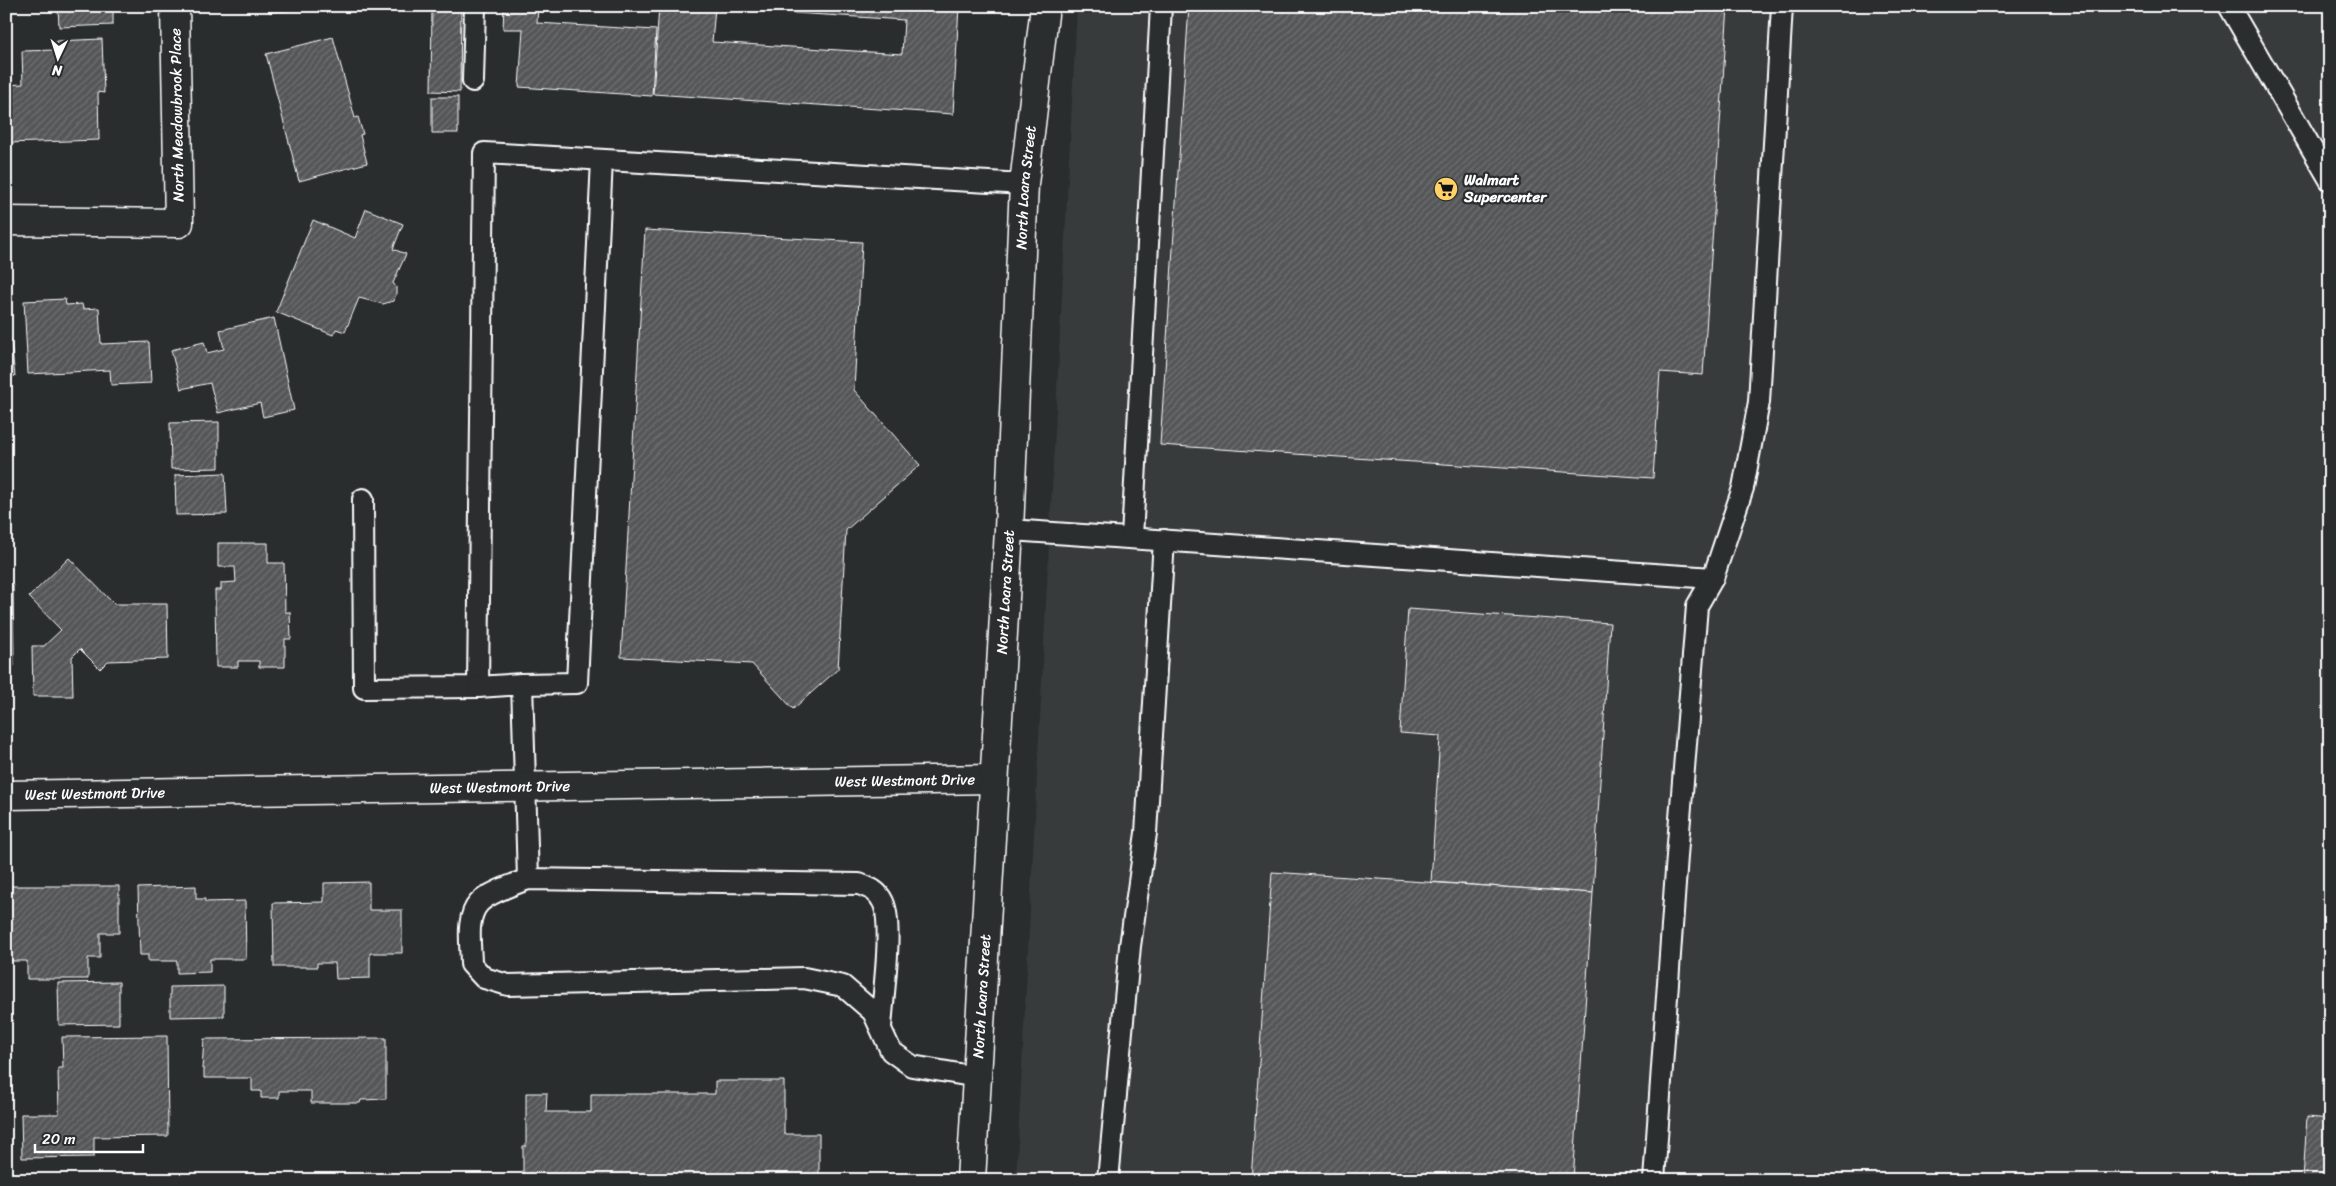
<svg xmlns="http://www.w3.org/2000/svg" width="2336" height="1186" viewBox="0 0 2336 1186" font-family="Sriracha,sans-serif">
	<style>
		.built { fill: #373a3b }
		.building { fill: url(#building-hatch); stroke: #fff; fill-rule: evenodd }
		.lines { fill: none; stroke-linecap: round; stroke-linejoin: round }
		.service-casing { stroke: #fff; stroke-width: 24 }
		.minor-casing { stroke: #fff; stroke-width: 31 }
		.tertiary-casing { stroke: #fff; stroke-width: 31 }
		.service { stroke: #2a2d2e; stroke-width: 20 }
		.minor { stroke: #2a2d2e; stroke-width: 28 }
		.tertiary { stroke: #2a2d2e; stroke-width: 28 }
		.labels { text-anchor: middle; stroke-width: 4.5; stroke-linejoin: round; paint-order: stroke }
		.street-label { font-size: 15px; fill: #fff; stroke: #2a2d2e }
		.poi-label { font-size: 15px; font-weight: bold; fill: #fff; stroke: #2a2d2e; text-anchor: start }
	</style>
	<defs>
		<pattern id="building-hatch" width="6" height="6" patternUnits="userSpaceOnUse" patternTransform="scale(1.25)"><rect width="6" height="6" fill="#555758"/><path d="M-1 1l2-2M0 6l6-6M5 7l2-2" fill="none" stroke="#6e7071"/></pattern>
	</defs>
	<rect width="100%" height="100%" fill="#2a2d2e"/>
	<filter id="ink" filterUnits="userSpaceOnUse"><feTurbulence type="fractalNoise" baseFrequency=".02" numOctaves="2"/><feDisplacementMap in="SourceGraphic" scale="10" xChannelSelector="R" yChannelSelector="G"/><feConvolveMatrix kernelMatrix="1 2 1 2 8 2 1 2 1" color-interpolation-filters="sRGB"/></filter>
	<g filter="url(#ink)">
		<!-- built -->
		<path class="built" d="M1077 6H2318L2330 25V1180H1016Z"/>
		<!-- building -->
		<g class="building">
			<path d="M58 6H113V25L59 27Z"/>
			<path d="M262 6H322V9L269 12 268 9H262Z"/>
			<path d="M432 6H461L460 92 431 91Z"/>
			<path d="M504 6H538L537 23 656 30 652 96 519 87 523 29H503Z"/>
			<path d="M659 6H959L953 114 653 94ZM715 8 904 20 902 54 712 42Z"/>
			<path d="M1189 6H1728L1703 375 1660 372 1653 478 1160 445Z"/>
			<path d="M333 37 355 118 358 117 363 134 360 135 367 163 299 181 266 54Z"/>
			<path d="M102 39 104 93 98 92 99 140 6 143V85L23 84 22 51 56 50V41Z"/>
			<rect x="432" y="97" width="26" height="36"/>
			<path d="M366 209 403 224 393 249 406 254 393 283 396 287V295L393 301 383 304 359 298 345 332 336 329 333 335 276 312 313 220 355 238Z"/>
			<path d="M645 230 862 242 854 390 920 465 846 530 838 669 793 709 752 664 621 657Z"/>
			<path d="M65 299 66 305 82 304 83 309 99 308 101 344 149 342 151 383 111 385 110 370 28 374 24 301Z"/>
			<path d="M6 304 15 376 6 377Z"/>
			<path d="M274 318 294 410 263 417 260 403 218 413 210 383 181 389 171 350 204 342 207 353 224 349 220 330Z"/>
			<path d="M219 422V468L171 469 170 423Z"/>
			<path d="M225 473 227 514 176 515 175 475Z"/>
			<path d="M218 543H268V563H284L285 612H290L291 639H285V667H259V661H238V667H216L215 590H221V583L236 582 235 567H218Z"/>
			<path d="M69 558 114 604H167L168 659 108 661 100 669 80 649 72 657 73 696H33L32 646H44L61 630 29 597Z"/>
			<path d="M6 585H13L14 666H6Z"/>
			<path d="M1408 609 1610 623 1593 893 1431 882 1440 736 1400 733Z"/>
			<path d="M1272 872 1593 893 1573 1180H1251Z"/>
			<path d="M369 882V910H402V953H370V978L336 979 335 963H317V967H274L273 903 324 902V883Z"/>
			<path d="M6 886H119V933H100V958H88V979H27V961H6Z"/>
			<path d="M196 886V899H205V902L245 901 246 959H210V972L177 973V961H148V955H140L138 888Z"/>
			<path d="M119 982V1024L59 1025 58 983Z"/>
			<path d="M224 986V1016L170 1017V987Z"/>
			<path d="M167 1036 168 1136 94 1137V1157L22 1158 21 1114H59L58 1068H63L62 1037Z"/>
			<path d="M386 1038V1099L361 1100 360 1103H311V1091H279V1098H261V1091H252V1078H204V1069H202L204 1039Z"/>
			<path d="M715 1081H784V1134H819V1180H523V1146H526V1093H547L546 1112H591V1094H715Z"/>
			<path d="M2307 1117 2330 1119V1180H2303Z"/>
		</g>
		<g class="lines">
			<!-- service casing -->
			<g class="service-casing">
				<g id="service">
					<path d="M2229 6 2330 180"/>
					<path d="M473 81 475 6"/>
					<path d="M363 499 364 688 478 687 484 153 1024 184"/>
					<path d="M1009 530 1713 578"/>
					<path d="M1132 537 1161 6"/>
					<path d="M522 684 577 683 602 160"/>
					<path d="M478 687 522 684 528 879"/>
					<path d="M881 1029C882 1002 894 924 883 902 878 891 870 888 859 884L528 879C515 884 488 893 479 903 465 918 471 946 471 964L484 978 508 985 804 978 843 986 873 1012 891 1051 912 1066 977 1077"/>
					<path d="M1108 1180 1130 946 1146 833 1164 540"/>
					<path d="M1654 1180 1677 856 1697 606 1713 578 1743 488 1759 402 1782 6"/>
				</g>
			</g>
			<!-- minor casing -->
			<g class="minor-casing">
				<path id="minor" d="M6 221 179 223 175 6"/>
			</g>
			<!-- tertiary casing -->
			<g class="tertiary-casing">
				<g id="tertiary">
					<path id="s1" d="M6 795 994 779"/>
					<path id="s2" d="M971 1180 1009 530 1024 184 1045 6"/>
				</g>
			</g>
			<!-- service -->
			<use href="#service" class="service"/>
			<!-- minor -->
			<use href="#minor" class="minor"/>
			<!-- tertiary -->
			<use href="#tertiary" class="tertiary"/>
		</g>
	</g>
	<!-- icons -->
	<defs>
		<g id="supermarket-disc" transform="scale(1.25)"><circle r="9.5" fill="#ffd166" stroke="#2a2d2e"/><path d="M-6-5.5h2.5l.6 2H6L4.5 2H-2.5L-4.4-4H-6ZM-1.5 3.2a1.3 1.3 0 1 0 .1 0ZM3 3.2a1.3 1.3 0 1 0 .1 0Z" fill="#111"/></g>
	</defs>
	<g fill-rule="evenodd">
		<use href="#supermarket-disc" x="1446" y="189"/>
	</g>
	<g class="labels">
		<!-- street labels -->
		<g class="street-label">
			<text transform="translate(177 115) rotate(-91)" y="5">North Meadowbrook Place</text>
			<text dy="5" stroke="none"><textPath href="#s2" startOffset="994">North Loara Street</textPath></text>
			<text dy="5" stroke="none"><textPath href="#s2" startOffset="589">North Loara Street</textPath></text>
			<text dy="5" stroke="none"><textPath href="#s1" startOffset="899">West Westmont Drive</textPath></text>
			<text dy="5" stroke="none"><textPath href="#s1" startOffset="494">West Westmont Drive</textPath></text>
			<text dy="5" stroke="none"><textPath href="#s1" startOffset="89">West Westmont Drive</textPath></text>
			<text dy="5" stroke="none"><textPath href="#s2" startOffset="184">North Loara Street</textPath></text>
		</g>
		<!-- poi labels -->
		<g class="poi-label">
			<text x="1464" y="185">Walmart<tspan x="1464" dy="17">Supercenter</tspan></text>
		</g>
	</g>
	<!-- margin -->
	<rect width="2336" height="1186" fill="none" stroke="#2a2d2e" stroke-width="25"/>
	<rect x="12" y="12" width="2311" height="1161" fill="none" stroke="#fff" stroke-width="2" filter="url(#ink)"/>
	<!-- north arrow -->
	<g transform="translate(58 58) rotate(184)" stroke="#2a2d2e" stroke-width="4" paint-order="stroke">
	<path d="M0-4L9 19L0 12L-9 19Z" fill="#ffffff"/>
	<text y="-8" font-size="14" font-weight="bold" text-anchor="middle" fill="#ffffff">N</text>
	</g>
	<!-- scale -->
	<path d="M35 1144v8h108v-8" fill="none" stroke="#ffffff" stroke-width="2.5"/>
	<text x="42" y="1144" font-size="15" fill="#ffffff" stroke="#2a2d2e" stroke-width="4" paint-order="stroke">20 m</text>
</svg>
